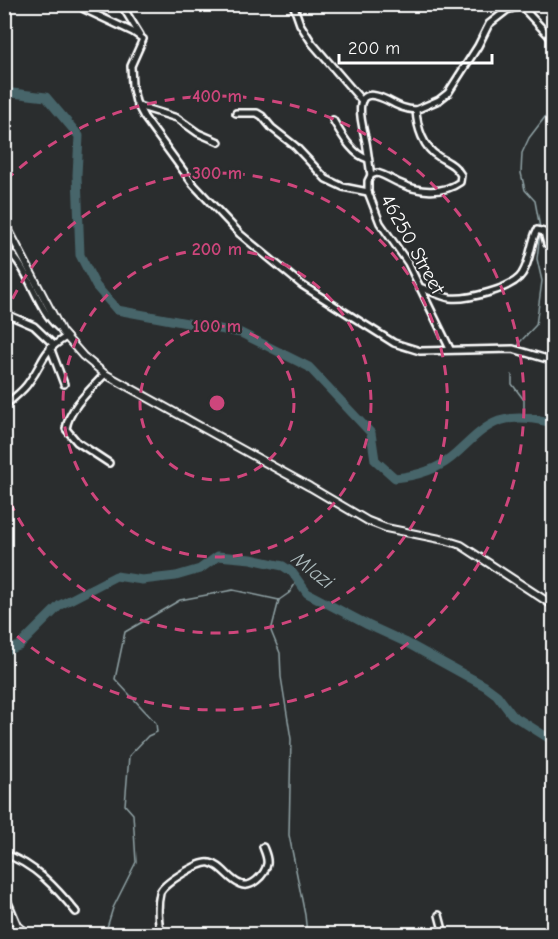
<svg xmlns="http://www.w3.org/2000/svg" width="558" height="939" viewBox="0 0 558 939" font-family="'Comic Neue',sans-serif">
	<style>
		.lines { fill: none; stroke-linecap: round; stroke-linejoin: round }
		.stream { stroke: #91a3a6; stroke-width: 1.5 }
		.river { stroke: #47656a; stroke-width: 9 }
		.minor-casing { stroke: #fff; stroke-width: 10 }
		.tertiary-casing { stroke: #fff; stroke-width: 10 }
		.minor { stroke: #2a2d2e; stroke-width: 5 }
		.tertiary { stroke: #2a2d2e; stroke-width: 6 }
		.ring { fill: none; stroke: #ce467c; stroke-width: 3; stroke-dasharray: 10 8 }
		.labels { text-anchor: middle; stroke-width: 4.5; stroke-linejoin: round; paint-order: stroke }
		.street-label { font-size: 20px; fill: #fff; stroke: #2a2d2e }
		.water-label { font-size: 21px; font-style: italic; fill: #acbabc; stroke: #2a2d2e }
		.centre { fill: #ce467c; stroke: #2a2d2e; stroke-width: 3 }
		.ring-label { font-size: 18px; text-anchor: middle; font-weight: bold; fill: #ce467c; stroke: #2a2d2e; stroke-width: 4.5; stroke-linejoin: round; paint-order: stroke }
	</style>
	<rect width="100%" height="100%" fill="#2a2d2e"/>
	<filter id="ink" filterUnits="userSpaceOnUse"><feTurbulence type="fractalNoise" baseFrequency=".0167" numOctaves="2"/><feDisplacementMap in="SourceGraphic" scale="12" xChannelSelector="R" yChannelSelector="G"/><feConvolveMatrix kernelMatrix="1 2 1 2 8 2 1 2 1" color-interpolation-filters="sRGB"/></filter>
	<g filter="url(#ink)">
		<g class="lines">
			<!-- stream -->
			<g class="stream">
				<path d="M540 228 535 201 525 190 521 173 522 153 529 138 545 117 554 111"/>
				<path d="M517 348 520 342 536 325 542 281 537 259 540 233"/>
				<path d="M512 375V384L524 400V418"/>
				<path d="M297 581 289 593 279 600 271 631 280 653 281 677 291 739 289 835 305 915 307 934"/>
				<path d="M105 934 113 908 136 862 133 814 125 805 129 756 148 736 157 732 156 723 115 679 125 632 180 600 233 590 279 600"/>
			</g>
			<!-- river -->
			<g class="river">
				<path d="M4 92 46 97 79 136 77 175 80 255 96 286 117 310 241 333 309 367 371 433 375 460 395 478C414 476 435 471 451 458 466 446 480 428 499 421 517 415 536 419 554 423"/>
				<path d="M4 651 19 646 60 605 116 576 142 580 176 576 200 569 218 556 251 559 283 566 292 572 307 593 368 625 405 642 485 686 497 695 512 715 550 739 554 744"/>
			</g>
			<!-- minor casing -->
			<g class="minor-casing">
				<g id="minor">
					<path d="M80 4 84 9 133 32 143 39 131 66 132 85 136 102 144 117 193 184 240 234 302 285 394 343 420 351 513 349 554 361"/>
					<path d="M121 4 140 35"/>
					<path d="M293 4 300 24 312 43 362 101"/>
					<path d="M522 7 554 41"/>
					<path d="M138 106 177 118 198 133 219 142"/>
					<path d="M236 113H257L262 116 272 128 295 146 326 179 343 187 368 192"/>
					<path d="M333 120C341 133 352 155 368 159"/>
					<path d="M371 175C369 164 368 153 366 142 364 131 350 89 376 96 392 100 397 109 416 110"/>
					<path d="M554 179V190"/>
					<path d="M4 247C31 268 34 306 59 328"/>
					<path d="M419 287C429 290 439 296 450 298 466 300 513 289 522 274 531 260 530 244 537 230L544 232 547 244 554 248"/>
					<path d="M4 313 34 326 54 345"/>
					<path d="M50 347 64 384"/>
					<path d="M450 349 408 263 380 223 368 192V181L371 175 377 173C385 175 392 180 399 183 418 192 442 195 460 182L461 175C455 165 449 163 439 157 423 148 417 127 416 110L439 100 448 93 478 46 489 24 507 10 528 4"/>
					<path d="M105 374C91 389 69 408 66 429L77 442 109 463"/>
					<path d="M4 407C12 398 23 392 29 382 45 361 40 353 66 337"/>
					<path d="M4 854C34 863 57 889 76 912"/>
					<path d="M4 893 18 926"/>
					<path d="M4 914 28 934"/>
					<path d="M439 915 444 934"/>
					<path d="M161 934C158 923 157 905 160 893 162 884 201 860 210 863 222 865 229 880 240 884 251 889 265 875 267 864 268 858 265 852 263 847"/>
				</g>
			</g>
			<!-- tertiary casing -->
			<g class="tertiary-casing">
				<path id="tertiary" d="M4 221 62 332 83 356 105 374 310 487 368 521 386 528 445 540 461 545 554 606"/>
			</g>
			<!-- minor -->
			<use href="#minor" class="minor"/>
			<!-- tertiary -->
			<use href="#tertiary" class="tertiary"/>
		</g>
	</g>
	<!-- distance rings -->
	<g class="ring">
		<circle cx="217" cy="403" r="77"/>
		<circle cx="217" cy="403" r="154"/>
		<path d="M5 315A230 230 0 1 1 5 491"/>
		<path d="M6 180A307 307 0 1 1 6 626"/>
	</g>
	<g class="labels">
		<!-- street labels -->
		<g class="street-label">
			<text transform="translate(413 244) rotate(61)" y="7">46250 Street</text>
		</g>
		<!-- water labels -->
		<g class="water-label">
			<text transform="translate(313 570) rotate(38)" y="7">Mlazi</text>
		</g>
	</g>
	<circle cx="217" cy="403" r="9" class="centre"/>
	<g class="ring-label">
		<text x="217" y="102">400 m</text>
		<text x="217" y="179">300 m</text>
		<text x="217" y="255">200 m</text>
		<text x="217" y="332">100 m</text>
	</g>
	<!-- margin -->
	<rect width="558" height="939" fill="none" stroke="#2a2d2e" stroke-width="24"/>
	<rect x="12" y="12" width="534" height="915" fill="none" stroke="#fff" stroke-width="2" filter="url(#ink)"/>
	<!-- scale -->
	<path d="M339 54v9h153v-9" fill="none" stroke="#ffffff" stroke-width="3"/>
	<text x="348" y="54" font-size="18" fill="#ffffff" stroke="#2a2d2e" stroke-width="4.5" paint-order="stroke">200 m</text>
</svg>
